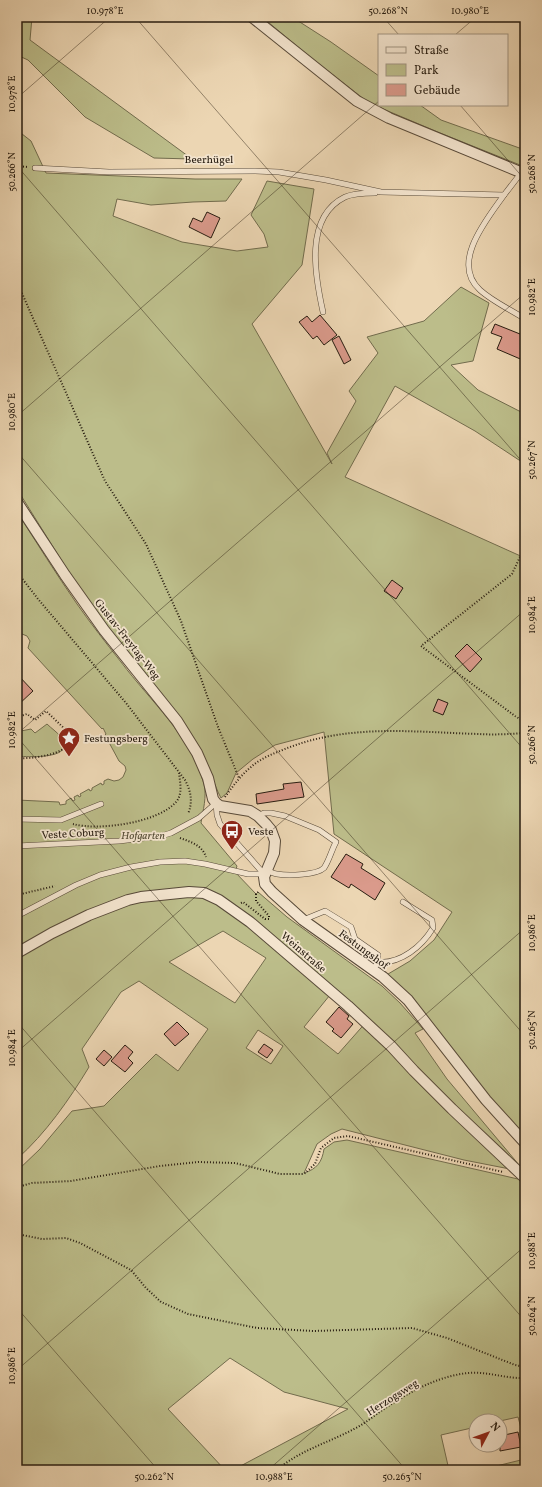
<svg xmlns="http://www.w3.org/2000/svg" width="542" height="1487" viewBox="0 0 542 1487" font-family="Vollkorn,serif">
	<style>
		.green { fill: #bcbd8a; stroke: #726c4d; fill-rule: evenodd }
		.building { fill: #da9a8b; stroke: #271c10 }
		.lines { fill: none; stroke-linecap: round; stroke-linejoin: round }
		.service-casing { stroke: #584a39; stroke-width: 6 }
		.minor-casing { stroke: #584a39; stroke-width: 12 }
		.path { stroke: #271c10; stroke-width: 2; stroke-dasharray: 1 2; stroke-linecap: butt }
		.service { stroke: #f3e4ce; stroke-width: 5 }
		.minor { stroke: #f3e4ce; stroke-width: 10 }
		.ticks { fill: none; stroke: #271c10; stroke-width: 1; stroke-opacity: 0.45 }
		.labels { text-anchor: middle; stroke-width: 3.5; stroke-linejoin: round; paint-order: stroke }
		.street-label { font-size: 11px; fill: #271c10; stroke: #f3e4ce }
		.poi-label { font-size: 11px; fill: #271c10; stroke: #f3e4ce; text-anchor: start }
		.park-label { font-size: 11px; font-style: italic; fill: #544c35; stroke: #f3e4ce }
		.neatline { fill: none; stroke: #271c10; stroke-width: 1.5 }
		.ticks-label { font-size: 10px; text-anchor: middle; fill: #271c10 }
	</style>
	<rect width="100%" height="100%" fill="#ecd6b3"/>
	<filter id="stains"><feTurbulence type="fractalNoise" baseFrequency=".005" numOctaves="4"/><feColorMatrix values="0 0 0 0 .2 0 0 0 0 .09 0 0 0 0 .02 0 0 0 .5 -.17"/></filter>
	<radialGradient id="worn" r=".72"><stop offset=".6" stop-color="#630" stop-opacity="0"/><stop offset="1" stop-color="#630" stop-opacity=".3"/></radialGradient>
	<!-- green -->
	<g class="green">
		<path d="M17 17H32L30 40 192 159 154 158 85 117 28 60 17 55Z"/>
		<path d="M262 17H292L331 42 379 76V105H420L441 120 525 150V167L440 133 369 103 310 57Z"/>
		<path d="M17 130 31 141 46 173 195 179H242L226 201 193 202 151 205 117 199 113 216 182 242 237 251 268 247 264 234 251 215 267 181 314 189 302 265 252 324 332 464 327 453 356 401 349 391 378 353 367 337 424 321 461 287 489 303 473 361 451 365 478 390 525 414V464L475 431 395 386 345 477 525 558V1143L383 977 410 961 434 940 452 912 334 834 324 732 275 745 253 759 236 773 227 793 221 798 218 792 201 750 132 661 73 579 17 489Z"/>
		<path d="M17 512C37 543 56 574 77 604 91 624 106 643 121 662 151 702 190 735 204 784 207 797 203 810 201 823L237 866 235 872 256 894 258 892 287 917 382 986 400 1003 423 1029 415 1033 447 1079 525 1172 464 1160 342 1129 331 1134 317 1144 304 1173C317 1169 322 1162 324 1149L334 1142 347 1140 518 1179 525 1182V1443L518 1417 500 1421H476V1427L441 1435 449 1470H233L348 1409 284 1392 230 1358 168 1409 225 1470H17V1171L40 1149 72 1111 104 1106 156 1054 178 1071 208 1029 139 981 121 992 82 1049 89 1067C69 1100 46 1133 17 1159V800L59 802 60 805 66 804V801L71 798 73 801 75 800 74 797 78 795 79 797 81 796 80 794 89 789 90 791 92 790V788L101 783 102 785 104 784V781L108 779 114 781 119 780 123 777 126 770 125 766 119 761 105 735 106 734 103 728 102 729 28 648 30 641 27 636 22 634 17 635ZM223 931 266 958 235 1003 169 962ZM334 990 368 1020 338 1054 304 1027ZM258 1030 283 1046 271 1064 246 1048Z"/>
		<path d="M47 724C51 728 57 732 61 737 78 760 26 757 17 756V727L21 731 31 729 35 733Z"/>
		<path d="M525 1459V1470H480Z"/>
	</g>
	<!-- building -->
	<g class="building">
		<path d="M207 212 220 218 211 238 189 227 193 218 202 222Z"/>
		<path d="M320 315 337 335 324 345 317 336 313 339 299 322 307 316 312 322Z"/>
		<path d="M495 324 525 336V361L497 349 502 337 491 333Z"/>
		<path d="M339 336 351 360 344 364 332 340Z"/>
		<path d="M392 580 403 588 396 599 384 591Z"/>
		<path d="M467 644 482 659 470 672 455 656Z"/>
		<path d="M17 674 33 691 17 706Z"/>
		<path d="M438 699 448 703 443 715 433 711Z"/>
		<path d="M301 782 304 797 257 804 256 794 284 789 283 784Z"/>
		<path d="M346 854 363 864 361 868 385 883 375 900 351 884 349 888 331 877Z"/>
		<path d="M339 1007 349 1016 347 1019 353 1024 341 1038 332 1031 334 1029 326 1022Z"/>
		<path d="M177 1022 189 1034 175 1046 164 1034Z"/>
		<path d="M264 1044 273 1050 267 1058 258 1052Z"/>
		<path d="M125 1045 133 1052 128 1058 133 1063 125 1072 111 1061Z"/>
		<path d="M104 1050 112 1057 104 1066 96 1059Z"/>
		<path d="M518 1432 521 1447 500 1451V1436Z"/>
	</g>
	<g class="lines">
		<!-- service casing -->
		<g class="service-casing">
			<g id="service">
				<path d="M35 168 109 172 255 171 279 172 326 180 381 192 504 195 521 173"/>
				<path d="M504 195C487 219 450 263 480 290 492 301 511 310 525 319"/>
				<path d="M323 312C315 276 304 217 345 197 354 193 365 193 375 193"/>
				<path d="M216 803 217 815 220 824 264 874"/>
				<path d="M258 816 264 813H271L285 816 319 830 336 842C332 849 329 861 324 868 317 875 288 876 277 874 274 874 269 871 266 870"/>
				<path d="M17 819 61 820 101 804"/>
				<path d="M17 846 119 841 161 836 171 833 199 818 216 803"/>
				<path d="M17 916 76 885 100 875 131 867 160 862 185 861 205 864 248 874H264"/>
				<path d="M303 920 325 911 351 927 355 939 378 955V962L373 970"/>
				<path d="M378 962C401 964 422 946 433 928L432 920 403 902"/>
			</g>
		</g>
		<!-- minor casing -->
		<g class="minor-casing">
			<g id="minor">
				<path d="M252 17 357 101 389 118 525 174"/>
				<path d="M17 502 65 575 104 630 177 721 197 753 208 778 213 799 216 803 220 806 250 811 258 816 266 824 271 830 275 841 274 853 264 877 265 884 272 892 303 920 383 977 408 1000 486 1100 525 1143"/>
				<path d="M17 953 52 933 89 915 128 900 141 897 189 892 204 893 219 900 250 922 348 1006 391 1046 414 1071 452 1109 525 1178"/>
			</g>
		</g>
		<!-- path -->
		<g class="path">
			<path d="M17 166 28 167"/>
			<path d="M17 282 105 481 146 544 181 621 218 727 239 778"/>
			<path d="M525 546 512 574 421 646 515 716 525 722"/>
			<path d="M17 572 38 599 126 703 185 780C191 791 193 802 188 814"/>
			<path d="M17 717 27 714 35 720 46 711 69 733 71 739C69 742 68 746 66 747 55 756 30 759 17 758"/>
			<path d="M225 797C233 786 241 775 251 767 260 759 270 755 280 751 346 723 410 732 479 734 494 735 510 734 525 733"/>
			<path d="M73 824C98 831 158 823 176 802 183 794 180 782 179 773"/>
			<path d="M180 838C191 842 202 845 206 857"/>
			<path d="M17 895 55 886"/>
			<path d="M241 903 243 902 265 919H269V916L256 901V894L258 892"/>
			<path d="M17 1187 32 1183 71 1181 160 1166 198 1162 235 1163 280 1174H304L315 1164 321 1148 334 1138 348 1136 503 1172"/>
			<path d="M17 1234 42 1239 66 1238 80 1243 131 1270 146 1288 161 1302 188 1314 257 1328 313 1331 412 1328 447 1338 515 1365 525 1367"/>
			<path d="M277 1470C300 1450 328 1443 354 1429 366 1423 376 1414 387 1407 411 1391 439 1376 468 1373 487 1371 506 1379 525 1378"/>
		</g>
		<!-- service -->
		<use href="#service" class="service"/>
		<!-- minor -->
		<use href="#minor" class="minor"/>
	</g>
	<!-- ticks -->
	<path class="ticks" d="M135 17 525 465M383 17 399 35M455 35 476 17M17 98 110 17M460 105 525 180M17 166 525 751M17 416 379 101M17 452 525 1036M17 734 525 293M17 737 525 1321M17 1022 406 1470M17 1052 525 610M17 1308 158 1470M17 1370 525 928M268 1470 525 1246"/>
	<!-- icons -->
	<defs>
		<g id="sight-pin" transform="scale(1.15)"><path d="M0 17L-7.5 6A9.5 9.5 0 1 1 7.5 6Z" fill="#8f2418" stroke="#f3e4ce"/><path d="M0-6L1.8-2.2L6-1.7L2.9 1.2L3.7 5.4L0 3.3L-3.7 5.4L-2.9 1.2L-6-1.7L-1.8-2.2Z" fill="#fff"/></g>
		<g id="bus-pin" transform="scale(1.15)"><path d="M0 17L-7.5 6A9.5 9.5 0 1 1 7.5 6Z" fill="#8f2418" stroke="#f3e4ce"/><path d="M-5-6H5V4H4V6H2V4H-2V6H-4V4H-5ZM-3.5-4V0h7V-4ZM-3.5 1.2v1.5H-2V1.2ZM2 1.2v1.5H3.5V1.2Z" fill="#fff"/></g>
	</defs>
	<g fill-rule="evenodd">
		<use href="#sight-pin" x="69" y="738"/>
		<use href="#bus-pin" x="232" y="831"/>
	</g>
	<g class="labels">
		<!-- street labels -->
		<g class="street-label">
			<text x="209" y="163">Beerhügel</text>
			<text transform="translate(128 639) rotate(52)" y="4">Gustav-Freytag-Weg</text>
			<text transform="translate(73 833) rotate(-3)" y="4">Veste Coburg</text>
			<text transform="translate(364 949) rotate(36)" y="4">Festungshof</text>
			<text transform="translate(304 952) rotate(41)" y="4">Weinstraße</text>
			<text transform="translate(392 1397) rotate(-32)" y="4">Herzogsweg</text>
		</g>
		<!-- poi labels -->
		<g class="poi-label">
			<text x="84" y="742">Festungsberg</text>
			<text x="248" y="835">Veste</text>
		</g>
		<!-- park labels -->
		<g class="park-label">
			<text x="143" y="839">Hofgarten</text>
		</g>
	</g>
	<!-- margin -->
	<rect width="542" height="1487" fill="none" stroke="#ecd6b3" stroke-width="44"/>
	<!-- legend -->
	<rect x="378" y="34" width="130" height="72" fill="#f3e4ce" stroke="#a19482"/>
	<rect x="386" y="47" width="20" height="6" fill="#f3e4ce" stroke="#a19482"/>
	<text x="414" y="54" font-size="12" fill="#271c10">Straße</text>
	<rect x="386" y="64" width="20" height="12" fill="#bcbd8a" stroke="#a19482"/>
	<text x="414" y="74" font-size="12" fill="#271c10">Park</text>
	<rect x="386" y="84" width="20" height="12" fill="#da9a8b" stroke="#a19482"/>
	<text x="414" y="94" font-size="12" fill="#271c10">Gebäude</text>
	<!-- north arrow -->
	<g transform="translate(488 1433) rotate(49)"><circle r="19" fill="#f3e4ce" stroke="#a19482"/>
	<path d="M0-3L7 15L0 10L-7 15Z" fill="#8f2418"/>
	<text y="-6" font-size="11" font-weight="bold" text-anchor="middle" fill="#271c10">N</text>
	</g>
	<rect x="22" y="22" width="498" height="1443" class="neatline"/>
	<g class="ticks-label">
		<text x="105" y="14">10.978°E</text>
		<text x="388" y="14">50.268°N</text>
		<text x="470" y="14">10.980°E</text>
		<text transform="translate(11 94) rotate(-90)" y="4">10.978°E</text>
		<text transform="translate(11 172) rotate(-90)" y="4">50.266°N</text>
		<text transform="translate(531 174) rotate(-90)" y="4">50.268°N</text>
		<text transform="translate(531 297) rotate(-90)" y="4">10.982°E</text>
		<text transform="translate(11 412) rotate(-90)" y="4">10.980°E</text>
		<text transform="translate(531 460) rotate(-90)" y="4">50.267°N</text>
		<text transform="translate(531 615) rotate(-90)" y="4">10.984°E</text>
		<text transform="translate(11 730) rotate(-90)" y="4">10.982°E</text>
		<text transform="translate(531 745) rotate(-90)" y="4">50.266°N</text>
		<text transform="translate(531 933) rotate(-90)" y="4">10.986°E</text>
		<text transform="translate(531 1030) rotate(-90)" y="4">50.265°N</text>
		<text transform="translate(11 1048) rotate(-90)" y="4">10.984°E</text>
		<text transform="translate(531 1251) rotate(-90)" y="4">10.988°E</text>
		<text transform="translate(531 1316) rotate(-90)" y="4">50.264°N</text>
		<text transform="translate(11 1366) rotate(-90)" y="4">10.986°E</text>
		<text x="154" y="1480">50.262°N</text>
		<text x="274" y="1480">10.988°E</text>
		<text x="402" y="1480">50.263°N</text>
	</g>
	<rect width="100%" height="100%" filter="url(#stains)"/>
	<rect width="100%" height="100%" fill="url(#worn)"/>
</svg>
